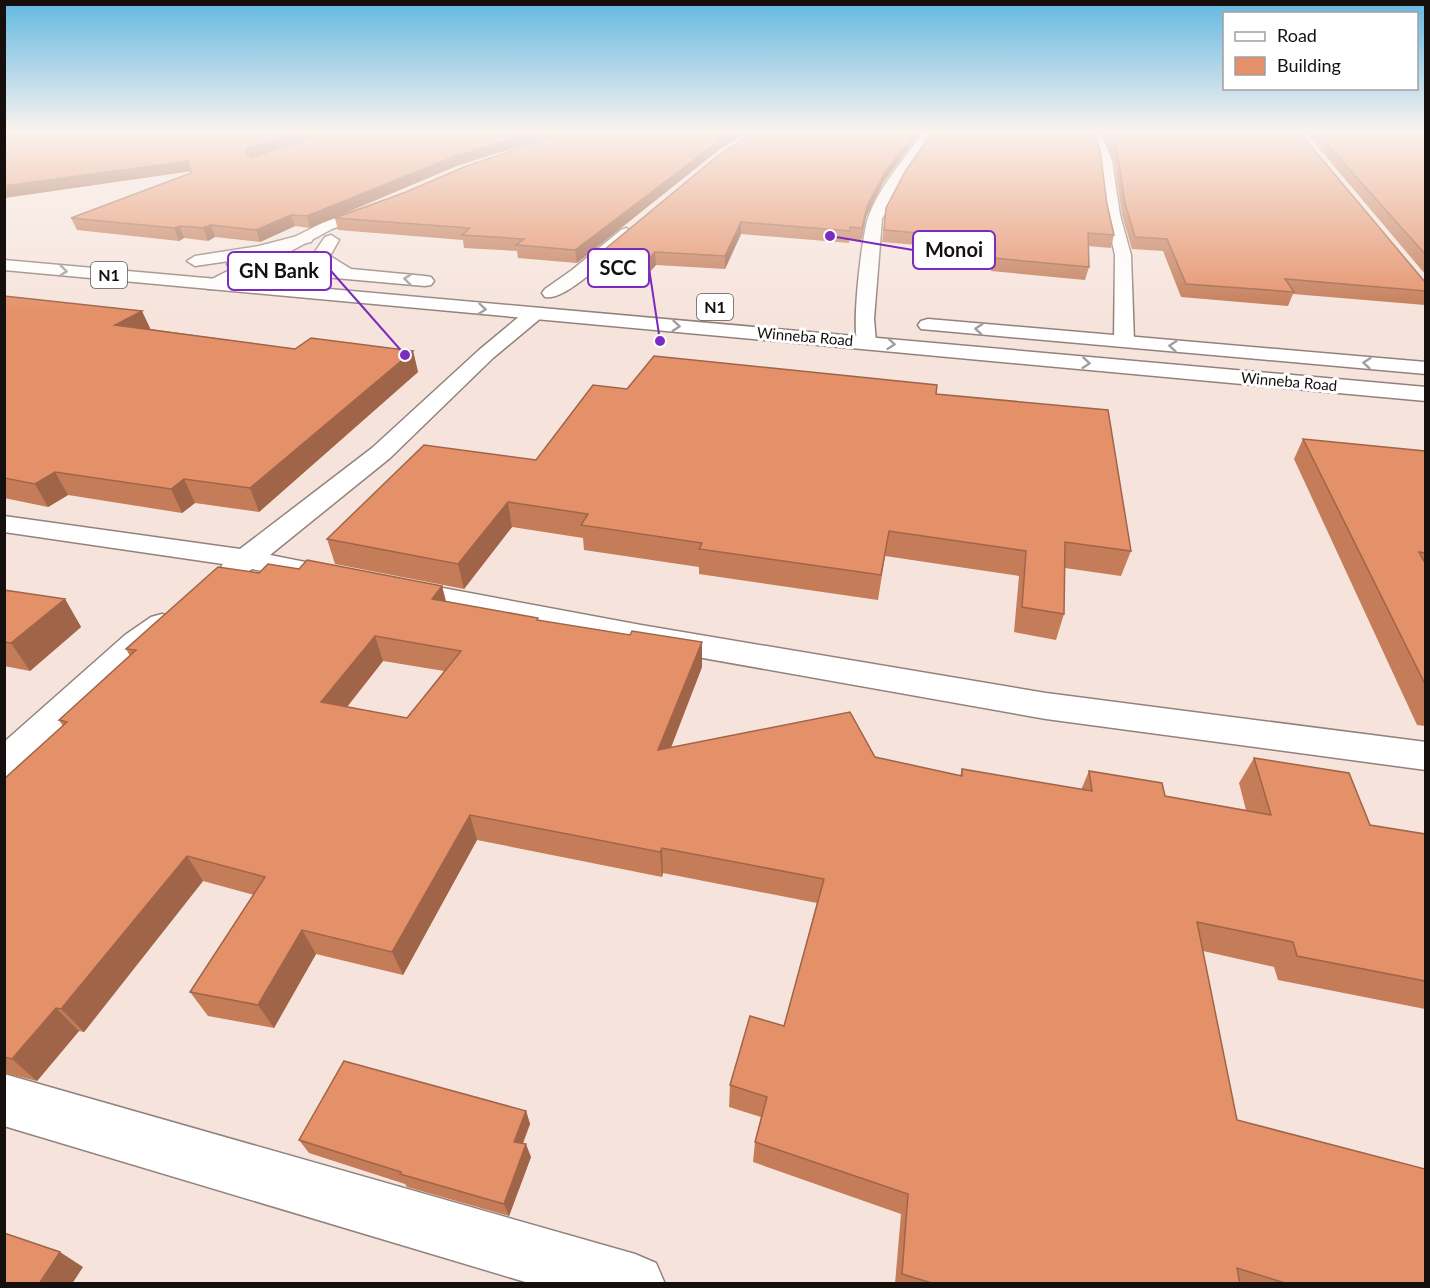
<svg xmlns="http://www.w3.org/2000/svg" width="1430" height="1288" viewBox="0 0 1430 1288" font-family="Lato,sans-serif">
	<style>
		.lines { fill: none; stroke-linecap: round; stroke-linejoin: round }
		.minor-casing { stroke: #92827b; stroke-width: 3 }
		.highway-casing { stroke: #92827b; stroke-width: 3 }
		.minor { fill: #fff; fill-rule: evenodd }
		.highway { fill: #fff; fill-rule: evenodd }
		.wall { fill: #c47c59; fill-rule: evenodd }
		.shaded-wall { fill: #a06549 }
		.building { fill: #e49068; stroke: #a06549; stroke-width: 1.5; fill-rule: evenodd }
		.oneway { stroke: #a19f9e }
		.labels { text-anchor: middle; stroke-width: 6; stroke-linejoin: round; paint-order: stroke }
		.far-street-label { font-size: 15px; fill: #150f0d; stroke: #fff }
		.shield { fill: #fff; stroke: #5b5756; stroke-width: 1.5 }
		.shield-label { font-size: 16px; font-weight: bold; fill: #150f0d }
		.leader { fill: none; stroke: #7b2cbf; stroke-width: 2 }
		.callout-dot { fill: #7b2cbf; stroke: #fff; stroke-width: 2 }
		.callout { fill: #fff; stroke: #7b2cbf; stroke-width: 2 }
		.callout-label { font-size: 20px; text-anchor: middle; font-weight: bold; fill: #150f0d }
	</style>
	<rect width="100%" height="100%" fill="#f6e4dc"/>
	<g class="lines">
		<!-- minor casing -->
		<g class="minor-casing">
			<g id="minor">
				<path d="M923 133H934L903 179 882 219 874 319 876 342 873 346H859C850 334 862 235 868 218 879 187 904 159 923 133Z"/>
				<path d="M1091 133H1101L1112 160 1120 215 1131 255 1134 342 1131 346H1117L1114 342 1115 255 1106 215 1100 160Z"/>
				<path d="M379 203 386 207 384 210 332 229 220 289H208L205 285 208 281 322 223Z"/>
				<path d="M626 228 634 233 631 236C615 251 566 302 545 297L542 293 545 289 572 270 621 230Z"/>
				<path d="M534 308 541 310 543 314 541 318 493 358 390 458 270 555 346 570 350 576 346 582 335 585 252 569C243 576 236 576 225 573L221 567 223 564 4 532V516L240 549 372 448 479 350 527 310Z"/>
				<path d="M400 580 641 625 1046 693 1426 742V770L1046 719 641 647 389 596 385 589 389 582Z"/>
				<path d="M162 614 173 617 178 624 173 631 149 651 17 775 4 779V742L125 635 151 617Z"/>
				<path d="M4 1074 635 1254 656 1263 665 1284H532L4 1126Z"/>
			</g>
		</g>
		<!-- highway casing -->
		<g class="highway-casing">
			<g id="highway">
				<path d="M305 234 311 236 313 239 311 242 238 259 324 267 316 262 314 253 325 237 331 235 339 240 330 256 351 269 425 276 431 277 434 281 431 285 425 286 235 269 229 268 227 264 229 261 195 266 187 261 195 256 259 246Z"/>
				<path d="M4 260 1426 387V401L4 270Z"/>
				<path d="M928 319 1426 362V374L921 329 918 325 921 321Z"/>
			</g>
		</g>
		<!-- minor -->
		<use href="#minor" class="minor"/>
		<!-- highway -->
		<use href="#highway" class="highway"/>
	</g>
	<!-- wall -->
	<g class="wall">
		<path d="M4 133 454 167 310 228 295 226 260 242 215 237 208 241 184 238 179 241 77 230 71 218 191 173V171L4 198Z"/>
		<path d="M752 133H920L883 183 866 217 861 241 849 239V243L741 234 725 269 656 265 644 278 593 273 592 260Z"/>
		<path d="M1102 133H1300L1425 282V305L1293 294 1288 306 1181 297 1163 251 1132 249 1122 215 1114 160Z"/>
		<path d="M1306 133H1425V274Z"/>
		<path d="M720 149 577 263 518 258 517 251 464 248 463 240 338 230 335 218 406 192Z"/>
		<path d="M1107 204 1114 235 1111 248 1088 246 1089 267 1085 280 991 271 993 261 963 258 964 249 882 242 886 208Z"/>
		<path d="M4 296 150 329 295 349 413 351 418 372 259 512 195 503 182 513 68 495 48 507 4 498Z"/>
		<path d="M627 389 936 394 1131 551 1121 576 1065 568 1064 614 1056 640 1014 632 1019 576 885 556 878 600 699 574V567L584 550 583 538 512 527 464 589 335 564 327 539 536 460Z"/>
		<path d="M1303 439 1425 451V726L1417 725 1294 459Z"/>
		<path d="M299 569 442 586 446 601 539 621 630 635 702 642V667L671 748 875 757 960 776 962 769 1081 790 1089 771 1165 796 1246 810 1239 783 1254 758 1370 825 1425 834V1009L1278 980 1274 967 1203 951 1237 1120 1425 1284H895L901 1214 753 1162 755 1142 761 1117 729 1107 730 1085 784 1026 817 903 663 873 662 877 477 840 403 975 316 954 274 1028 208 1016 190 992 254 895 203 881 84 1032 79 1031 37 1081 4 1073V779L63 726 59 720 130 656 126 649 259 573ZM383 661 444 671 407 718 347 707Z"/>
		<path d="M4 590 65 599 81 627 30 671 4 666Z"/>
		<path d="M526 1111 530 1124 523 1144 531 1157 509 1216 407 1187 405 1184 309 1153 299 1140Z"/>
	</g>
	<!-- shaded-wall -->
	<g class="shaded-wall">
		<path d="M294 133H325L250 158 246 154 247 148Z"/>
		<path d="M530 133H561L454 167 310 228 307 216 453 157Z"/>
		<path d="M731 133H745L720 149 577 263 575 250 720 140Z"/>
		<path d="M915 133H920L883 183 866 217 861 241 862 228 867 206 885 172Z"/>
		<path d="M188 161 192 171 4 198V186Z"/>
		<path d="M291 215 295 226 260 242 256 230Z"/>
		<path d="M741 222V234L725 269V256Z"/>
		<path d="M211 225 215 237 208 241 203 228Z"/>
		<path d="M180 226 184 238 179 241 174 228Z"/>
		<path d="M655 252 656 265 644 278 643 265Z"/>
		<path d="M142 311 151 330 115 325Z"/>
		<path d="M413 351 418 372 259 512 250 488Z"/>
		<path d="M55 472 68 495 48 507 35 484Z"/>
		<path d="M184 479 195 503 182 513 171 489Z"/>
		<path d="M508 502 512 527 464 589 458 564Z"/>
		<path d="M442 586 448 611 432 599Z"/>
		<path d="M65 599 81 627 30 671 11 643Z"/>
		<path d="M375 636 383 661 331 727 321 702Z"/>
		<path d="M702 642V667L660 775 658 750Z"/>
		<path d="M470 815 477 840 403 975 392 952Z"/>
		<path d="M662 848 663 873 662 877 660 852Z"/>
		<path d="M187 856 203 881 84 1032 61 1009Z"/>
		<path d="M302 930 316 954 274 1028 258 1005Z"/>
		<path d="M56 1008 79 1031 37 1081 12 1059Z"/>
		<path d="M526 1111 530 1124 518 1154 514 1142Z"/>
		<path d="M526 1144 531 1157 509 1216 504 1204Z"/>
		<path d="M60 1252 83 1267 72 1284H39Z"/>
	</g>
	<!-- building -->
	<g class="building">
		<path d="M4 133H294L247 148 246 154 252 158 325 133H530L453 157 307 216 291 215 256 230 211 225 203 228 180 226 174 228 71 218 191 173 188 161 4 186Z"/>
		<path d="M563 133H731L720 140 575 250 516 245 524 239 462 235 470 228 335 218 406 192 464 167Z"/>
		<path d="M752 133H915L885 172 867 206 862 228 850 227V231L741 222 725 256 655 252 643 265 592 260 715 158Z"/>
		<path d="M932 133H1094L1100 150 1107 204 1114 235 1088 233 1089 267 993 258 996 248 965 245 966 237 884 230 886 208 906 170Z"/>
		<path d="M1109 133H1300L1425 282V291L1285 279 1294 292 1186 284 1167 239 1135 237 1125 203 1117 150Z"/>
		<path d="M1317 133H1425V254Z"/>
		<path d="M4 296 142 311 115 325 295 349 311 338 413 351 250 488 184 479 171 489 55 472 35 484 4 478Z"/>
		<path d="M654 356 937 385 936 394 1108 410 1131 551 1065 542 1064 614 1022 607 1026 551 889 531 881 575 699 549 702 543 581 525 588 514 508 502 458 564 327 539 424 445 536 460 593 385 627 389Z"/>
		<path d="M1303 439 1425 451V553L1419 552 1425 563V684Z"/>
		<path d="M307 560 442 586 432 599 538 618 537 620 630 635 632 631 702 642 658 750 850 712 875 757 962 776V769L1092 791 1089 771 1162 783 1165 796 1271 815 1254 758 1349 773 1370 825 1425 834V981L1297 956 1293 942 1197 922 1237 1120 1425 1169V1284H1288L1237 1268 1240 1284H935L902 1274 908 1194 755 1142 767 1097 730 1085 750 1016 784 1026 824 879 662 848 660 852 470 815 392 952 302 930 258 1005 190 992 265 877 187 856 61 1009 56 1008 12 1059 4 1057V779L67 722 59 720 136 650 126 649 218 567 259 573 268 564 299 569ZM375 636 461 651 407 718 321 702Z"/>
		<path d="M4 590 65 599 11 643 4 642Z"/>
		<path d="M344 1061 526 1111 514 1142 526 1144 504 1204 400 1174 401 1172 299 1140Z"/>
		<path d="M4 1233 60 1252 39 1284H4Z"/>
	</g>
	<!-- one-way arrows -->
	<defs><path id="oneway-chevron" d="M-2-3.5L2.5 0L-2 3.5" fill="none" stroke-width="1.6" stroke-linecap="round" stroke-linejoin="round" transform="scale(1.5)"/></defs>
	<g class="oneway">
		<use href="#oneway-chevron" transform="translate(63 271) rotate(6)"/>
		<use href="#oneway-chevron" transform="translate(408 279) rotate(-174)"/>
		<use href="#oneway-chevron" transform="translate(482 309) rotate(5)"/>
		<use href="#oneway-chevron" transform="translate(676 326) rotate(5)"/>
		<use href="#oneway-chevron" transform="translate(979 329) rotate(-175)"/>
		<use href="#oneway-chevron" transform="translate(891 344) rotate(5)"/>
		<use href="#oneway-chevron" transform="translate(1173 346) rotate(-175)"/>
		<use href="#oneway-chevron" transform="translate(1086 363) rotate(5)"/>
		<use href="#oneway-chevron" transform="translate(1367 363) rotate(-175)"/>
	</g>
	<!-- sky -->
	<linearGradient id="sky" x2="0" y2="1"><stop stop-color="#62b8e1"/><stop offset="0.42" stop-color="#fbf3ef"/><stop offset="1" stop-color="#fbf3ef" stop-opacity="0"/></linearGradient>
	<rect width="1430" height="313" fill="url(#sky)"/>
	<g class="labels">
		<!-- far-street labels -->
		<g class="far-street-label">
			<text transform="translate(805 337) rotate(5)" y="5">Winneba Road</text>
			<text transform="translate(1289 382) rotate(5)" y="5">Winneba Road</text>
		</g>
		<!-- shield labels -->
		<g class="shield">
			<rect x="91" y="262" width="36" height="26" rx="4.5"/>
			<rect x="697" y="294" width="36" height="26" rx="4.5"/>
		</g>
		<g class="shield-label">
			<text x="109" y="281">N1</text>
			<text x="715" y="313">N1</text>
		</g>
	</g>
	<!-- callouts -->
	<path class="leader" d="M830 236L913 250M660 341L649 268M405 355L331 271"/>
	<g class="callout-dot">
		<circle cx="830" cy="236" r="6"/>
		<circle cx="660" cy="341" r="6"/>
		<circle cx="405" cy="355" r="6"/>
	</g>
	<g class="callout">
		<rect x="913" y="231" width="82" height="38" rx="6"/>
		<rect x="588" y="249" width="61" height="38" rx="6"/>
		<rect x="228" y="252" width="103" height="38" rx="6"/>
	</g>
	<g class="callout-label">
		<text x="954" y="257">Monoi</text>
		<text x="618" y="275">SCC</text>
		<text x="279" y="278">GN Bank</text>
	</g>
	<!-- border -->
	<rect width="1430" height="1288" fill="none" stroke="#150f0d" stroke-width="12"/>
	<!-- legend -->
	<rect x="1223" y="12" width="195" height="78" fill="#ffffff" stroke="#a19f9e" stroke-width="1.5"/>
	<rect x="1235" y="32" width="30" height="9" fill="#ffffff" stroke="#a19f9e" stroke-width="1.5"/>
	<text x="1277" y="42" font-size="18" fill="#150f0d">Road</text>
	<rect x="1235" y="57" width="30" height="18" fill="#e49068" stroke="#a19f9e" stroke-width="1.5"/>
	<text x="1277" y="72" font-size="18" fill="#150f0d">Building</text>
</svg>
